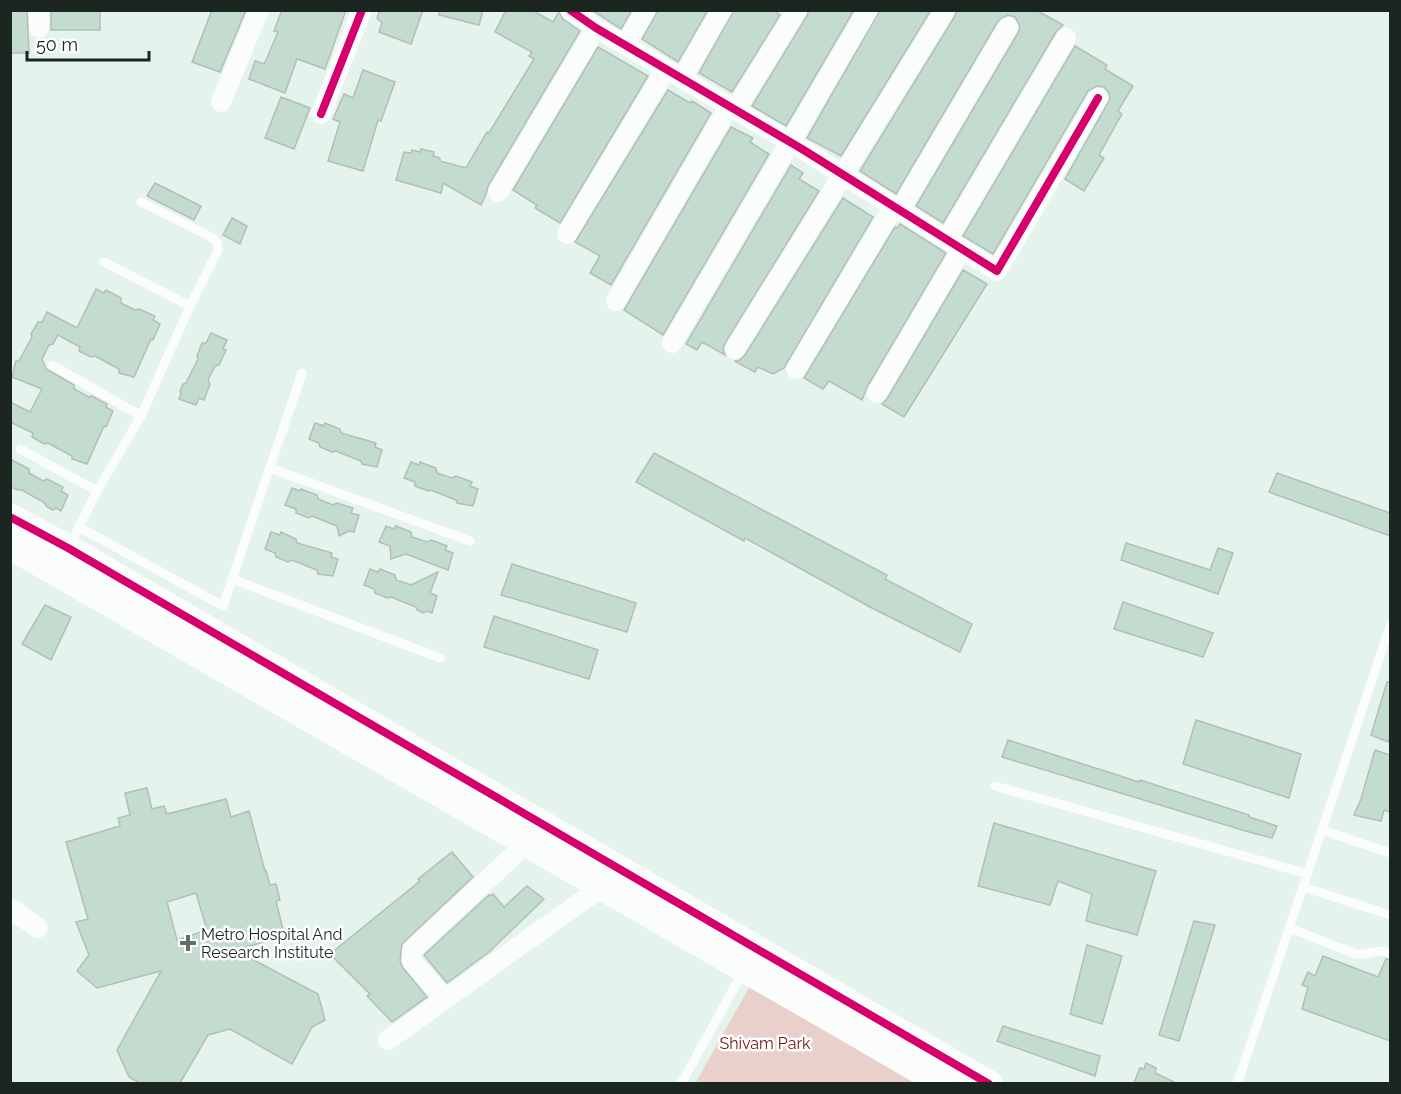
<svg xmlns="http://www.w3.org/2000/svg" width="1401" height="1094" viewBox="0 0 1401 1094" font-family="Raleway,sans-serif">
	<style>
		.green { fill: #e9d0ca }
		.building { fill: #c4dcd0; stroke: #b2beb8; stroke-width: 1.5; fill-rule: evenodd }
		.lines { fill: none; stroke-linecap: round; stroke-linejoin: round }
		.lane { stroke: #fbfdfc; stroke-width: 9 }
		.street { stroke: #fbfdfc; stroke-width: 20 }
		.secondary { stroke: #fbfdfc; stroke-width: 27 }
		.cycleway-casing { stroke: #fff; stroke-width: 11 }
		.cycleway { stroke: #d6006c; stroke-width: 8 }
		.poi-dot { fill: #626e68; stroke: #fff; stroke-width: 2 }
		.labels { text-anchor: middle; stroke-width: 5; stroke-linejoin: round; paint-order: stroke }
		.poi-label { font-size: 16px; fill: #1c2621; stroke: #fff; text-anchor: start }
		.park-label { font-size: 16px; fill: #761117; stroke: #fff }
	</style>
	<rect width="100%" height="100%" fill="#e4f3eb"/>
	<!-- green -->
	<path class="green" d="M750 986 914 1083 695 1084Z"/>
	<!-- building -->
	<g class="building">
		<path d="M10 10H27L29 53H10Z"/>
		<rect x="51" y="10" width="49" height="20"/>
		<path d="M212 10H246L220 72 192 62Z"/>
		<path d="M282 10H346L325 69 297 59 285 93 249 79 255 61 264 64 267 58 278 32 274 31Z"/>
		<path d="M380 10H423L411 44 379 32 382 23 377 18Z"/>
		<path d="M440 10H483L479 25 439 15Z"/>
		<path d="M506 10H532L553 22 559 12 563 19 580 31 488 186 486 194 481 205 443 183 441 193 396 180 404 152 411 153 412 150 420 152 421 149 434 152 433 156 440 158V161L466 168 487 132 489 133 534 59 529 56 532 52 495 32Z"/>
		<path d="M592 10H632L621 29Z"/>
		<path d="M658 10H708L678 62 642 39Z"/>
		<path d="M734 10H773L780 15 732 92 699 73Z"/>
		<path d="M809 10H854L786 126 752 106 807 16Z"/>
		<path d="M880 10H931L841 156 807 138Z"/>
		<path d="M957 10H1036L1063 25 1056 32 943 223 916 206 1018 33 1020 27 1015 17 1008 15 998 21 896 194 860 171 955 16Z"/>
		<path d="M1075 46 1107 65 1105 69 1133 86 1118 111 1122 114 1099 155 1104 158 1084 191 1065 179 1110 99 1109 93 1104 87 1097 86 1088 91 993 254 963 236Z"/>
		<path d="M598 47 648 76 560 223 535 208 537 205 513 190Z"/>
		<path d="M363 70 395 82 381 121 378 120 363 171 328 161 340 122 333 119 344 94 353 98Z"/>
		<path d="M668 90 690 103 692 101 711 113 611 285 590 273 600 256 575 242Z"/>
		<path d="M281 97 310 108 294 149 265 138Z"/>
		<path d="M731 127 753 138 750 142 769 154 663 335 624 310Z"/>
		<path d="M791 165 803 173 799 179 819 191 725 343 723 349 725 355 702 342 697 350 686 344Z"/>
		<path d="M155 183 201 206 194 220 147 196Z"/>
		<path d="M843 198 873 217 784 368 773 374 758 367 755 372 736 362 735 361 740 360 745 355Z"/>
		<path d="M232 218 247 226 240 244 223 235Z"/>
		<path d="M900 224 946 253 867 387 862 400 829 381 823 389 804 378 895 227 897 228Z"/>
		<path d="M963 270 987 284 904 417 882 404 887 399Z"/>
		<path d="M96 289 104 293 106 290 121 298V303L135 310 139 309 155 316 153 320 160 324 153 340 151 339 134 377 119 373V369L95 356 91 357 79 351 80 347 58 335 53 344 49 345 42 359 46 369 74 385V389L89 397 92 396 107 404 106 407 113 411 106 427 104 426 87 464 72 459V456L48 443 44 444 32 437 33 433 10 422V402L30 412 42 389 12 377 16 361H19L32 337 31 334 38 322H42L47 312 77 328Z"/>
		<path d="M211 333 227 340 223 349 226 350 219 365 215 366 208 380 210 384 204 400 199 398 196 405 179 399 181 394 180 391 183 384 186 383 198 359 197 356 202 343H206Z"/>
		<path d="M315 423 324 426 325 423 340 429 341 433 376 443 375 447 382 450 377 467 362 464 361 461 336 451 332 452 320 447 319 443 309 439Z"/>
		<path d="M654 453 887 575 885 579 972 624 960 652 870 607 745 538 744 541 636 482Z"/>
		<path d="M10 459 29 469V473L43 481 47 479 63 487 61 491 68 495 61 511 56 508 53 510 46 506 45 503 22 490H18L10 487Z"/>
		<path d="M411 462 419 465 420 462 436 468 437 473 452 478 456 476 472 482 470 486 478 489 473 506 457 503 456 500 431 490 428 491 415 486V482L404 478Z"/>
		<path d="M1277 473 1390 513V536L1269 492Z"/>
		<path d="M292 488 300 491 301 489 317 495 318 499 333 505 337 503 353 508 351 513 359 515 354 532 349 531 339 536 337 526 312 516 309 518 296 513V509L285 505Z"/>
		<path d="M386 526 394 529 396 526 411 532 412 537 427 542 431 540 447 546 445 550 453 553 448 570 406 554 391 559 390 546 379 542Z"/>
		<path d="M271 532 280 535 281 532 296 539 297 543 332 553 331 557 338 559 333 576 318 574 317 570 292 560 288 562 276 557 275 553 265 549Z"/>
		<path d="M1126 543 1210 570 1218 548 1233 553 1218 594 1121 560Z"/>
		<path d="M512 564 636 603 627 632 501 595Z"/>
		<path d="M370 569 378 572 380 569 395 575 396 580 411 585 438 572 430 593 437 596 432 613 427 611 424 613 417 610 416 607 391 597 387 598 375 593 374 589 364 585Z"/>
		<path d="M1123 602 1213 633 1203 657 1114 629Z"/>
		<path d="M45 605 71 617 51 660 22 644Z"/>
		<path d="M494 616 598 650 589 679 484 647Z"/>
		<path d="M1387 682H1390V733L1388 742 1371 735Z"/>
		<path d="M1196 720 1301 754 1289 798 1183 764Z"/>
		<path d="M1008 740 1139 782 1140 780 1249 815V817L1277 826 1272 838 1249 832 1002 757Z"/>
		<path d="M1375 750 1390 755V812L1384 810 1381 821 1354 815 1361 799Z"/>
		<path d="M147 788 152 809 164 806 167 814 226 799 231 817 249 811 265 871H266L270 885 276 884 280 900 276 901 283 930H280L282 937 235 950 318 994 325 1020 312 1027 292 1064 230 1029 208 1035 180 1083H140L129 1077 117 1050 161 971 97 988 77 971 89 955 76 922 88 919 66 842 120 826 118 818 130 815 125 793ZM196 893 207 930 177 940 167 902Z"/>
		<path d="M994 823 1156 871 1137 935 1086 921 1092 894 1058 881 1050 905 978 886Z"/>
		<path d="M452 852 473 877 402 944 400 961 403 968 427 997 392 1022 367 996 370 994 330 954 420 881 418 879Z"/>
		<path d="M527 886 544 899 489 952 447 983 424 955 489 895 490 896 493 894 504 907Z"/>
		<path d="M1194 921 1215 925 1179 1041 1159 1035Z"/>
		<path d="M1087 945 1122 956 1102 1024 1070 1014Z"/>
		<path d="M1323 956 1378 977 1386 959 1390 960V1041L1302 1009 1308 987 1302 985 1308 972 1315 976Z"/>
		<path d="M1003 1026 1100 1056 1095 1076 997 1041Z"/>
		<path d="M1146 1063 1156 1068 1155 1073 1176 1083H1134L1140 1068 1144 1069Z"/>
	</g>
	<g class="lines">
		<!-- lane -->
		<g class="lane">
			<path d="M141 202 213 238 217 242 218 250 190 306"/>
			<path d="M52 365 141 416"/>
			<path d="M20 449 97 491"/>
			<path d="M270 468 470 541"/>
			<path d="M79 527 223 606 302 373"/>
			<path d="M69 547 97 491 141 416 190 306 104 262"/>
			<path d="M232 579 440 658"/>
			<path d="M995 786 1308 874"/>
			<path d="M1322 830 1390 853"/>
			<path d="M1303 887 1390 915"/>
			<path d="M1289 928 1356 954C1370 955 1376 948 1390 953"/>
			<path d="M681 1084 744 970"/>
			<path d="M1237 1084 1390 626"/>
		</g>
		<!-- street -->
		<g class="street">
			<path d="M570 10 596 28 802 149 997 271 1098 98"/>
			<path d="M39 28V10"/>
			<path d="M625 45 646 10"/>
			<path d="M682 78 722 10"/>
			<path d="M221 102 259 10"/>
			<path d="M735 110 797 10"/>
			<path d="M321 114 362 10"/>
			<path d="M498 192 596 28"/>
			<path d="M900 210 1008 27"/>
			<path d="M567 234 666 69"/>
			<path d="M947 240 1066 38"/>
			<path d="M616 301 729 106"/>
			<path d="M672 343 868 10"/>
			<path d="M735 349 945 10"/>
			<path d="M796 369 894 206"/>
			<path d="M877 393 962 249"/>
			<path d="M10 908 38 928"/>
			<path d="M445 999 412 961V951L417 945 527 843"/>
			<path d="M388 1040 603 886"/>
		</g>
		<!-- secondary -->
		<g class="secondary">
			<path d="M10 517 68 548 989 1084"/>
			<path d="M10 546 944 1084"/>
		</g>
		<!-- cycleway casing -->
		<g class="cycleway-casing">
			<g id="cycleway">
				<path d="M570 10 596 28 802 149 997 271 1098 98"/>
				<path d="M321 114 362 10"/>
				<path d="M10 517 68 548 989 1084"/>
			</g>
		</g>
		<!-- cycleway -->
		<use href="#cycleway" class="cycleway"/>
	</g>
	<!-- markers -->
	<path class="poi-dot" d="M185 934h6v6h6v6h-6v6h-6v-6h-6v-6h6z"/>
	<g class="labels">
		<!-- poi labels -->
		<g class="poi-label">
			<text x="201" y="940">Metro Hospital And<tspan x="201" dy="18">Research Institute</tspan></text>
		</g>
		<!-- park labels -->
		<g class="park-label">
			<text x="765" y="1049">Shivam Park</text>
		</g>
	</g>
	<!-- border -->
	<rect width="1401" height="1094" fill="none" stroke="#1c2621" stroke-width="24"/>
	<!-- scale -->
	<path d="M27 51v9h122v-9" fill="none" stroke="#1c2621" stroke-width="3"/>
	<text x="36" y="51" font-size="18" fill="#1c2621" stroke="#ffffff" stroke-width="4.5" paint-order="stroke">50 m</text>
</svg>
